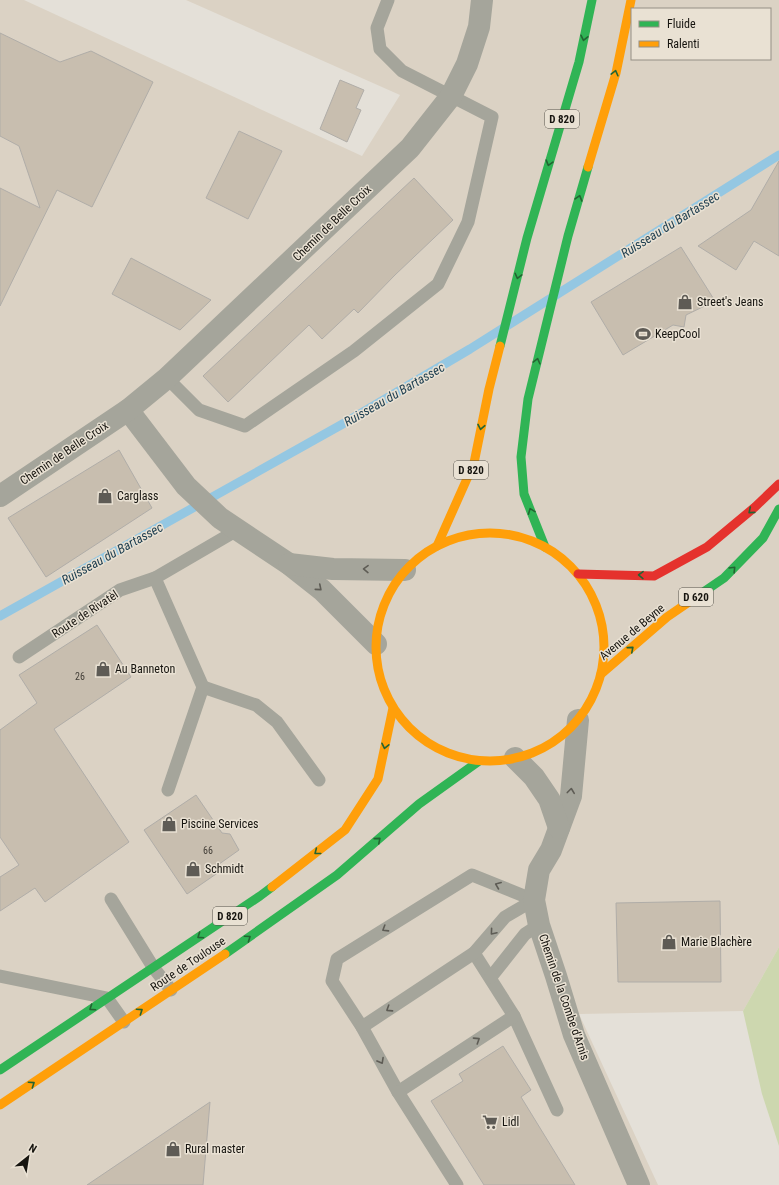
<svg xmlns="http://www.w3.org/2000/svg" width="779" height="1185" viewBox="0 0 779 1185" font-family="'Roboto Condensed',sans-serif">
	<style>
		.built { fill: #dbd2c4; fill-rule: evenodd }
		.green { fill: #cdd7af }
		.lines { fill: none; stroke-linecap: round; stroke-linejoin: round }
		.stream { stroke: #94c7e2; stroke-width: 9 }
		.building { fill: #c8beaf; stroke: #b0ada8 }
		.lane { stroke: #a5a59b; stroke-width: 13 }
		.street { stroke: #a5a59b; stroke-width: 22 }
		.fast { stroke: #30b455; stroke-width: 9 }
		.slow { stroke: #ff9f0a; stroke-width: 9 }
		.jam { stroke: #e5322d; stroke-width: 9 }
		.oneway { stroke: #236432 }
		.oneway2 { stroke: #5e5c55 }
		.labels { text-anchor: middle; stroke-width: 3; stroke-linejoin: round; paint-order: stroke }
		.number-label { font-size: 10px; fill: #423e37 }
		.shield { fill: #e9e1d3; stroke: #55524a; stroke-width: 1 }
		.shield-label { font-size: 11px; font-weight: bold; fill: #16140f }
		.street-label { font-size: 12px; fill: #16140f; stroke: #e9e1d3 }
		.poi-label { font-size: 12px; fill: #16140f; stroke: #e9e1d3; text-anchor: start }
		.water-label { font-size: 13px; font-style: italic; fill: #1c3d4f; stroke: #e9e1d3 }
	</style>
	<rect width="100%" height="100%" fill="#e4e0d8"/>
	<!-- built -->
	<path class="built" d="M0 0H24L362 156 400 95 186 0H779V947L743 1011 579 1014 658 1185H0ZM632 9H770V59H632Z"/>
	<!-- green -->
	<path class="green" d="M779 947V1146L762 1094 743 1011Z"/>
	<g class="lines">
		<!-- stream -->
		<path class="stream" d="M0 616 348 421 470 349 779 155"/>
	</g>
	<!-- building -->
	<g class="building">
		<path d="M0 33 60 62 91 51 153 82 92 207 57 190 0 306V188L40 208 19 146 0 136Z"/>
		<path d="M340 80 364 90 356 108 361 110 347 142 320 129Z"/>
		<path d="M239 131 282 151 248 219 206 198Z"/>
		<path d="M779 161V256L754 241 736 270 698 246 751 210Z"/>
		<path d="M414 178 453 220 395 275 358 313 354 309 322 339 309 325 228 402 203 376Z"/>
		<path d="M681 247 715 301 686 315 684 327 673 325 623 355 591 302Z"/>
		<path d="M131 258 211 300 180 330 112 294Z"/>
		<path d="M119 450 152 508 46 577 8 518Z"/>
		<path d="M97 625 131 677 54 729 129 842 45 902 35 888 0 911V877L19 865 0 837V730L37 703 19 675Z"/>
		<path d="M196 795 222 833 230 834 239 850 215 867 219 872 187 894 144 830Z"/>
		<path d="M720 901 721 982H618L616 903Z"/>
		<path d="M503 1046 531 1090 521 1097 575 1185H484L431 1101 463 1081 459 1074Z"/>
		<path d="M210 1102 203 1185H87Z"/>
	</g>
	<g class="lines">
		<!-- lane -->
		<g class="lane">
			<path d="M167 378 199 410 245 426 354 351 438 284 468 222 492 117 402 71 380 49 377 28 388 0"/>
			<path d="M19 657 120 590 155 578"/>
			<path d="M203 687 256 705 277 722 319 780"/>
			<path d="M168 790 203 687 155 578 239 529"/>
			<path d="M111 899 153 967 171 990"/>
			<path d="M474 953 514 1016 557 1110"/>
			<path d="M0 976 107 998 124 1022"/>
			<path d="M491 977 525 934 539 925"/>
			<path d="M514 1016 398 1092 362 1027 332 981 337 959 472 875 534 900"/>
			<path d="M362 1027 474 953 505 917 534 900"/>
			<path d="M398 1092 457 1185"/>
		</g>
		<!-- street -->
		<g class="street">
			<path d="M128 410 186 486 220 518 289 564 322 590 376 644"/>
			<path d="M0 496 128 410 167 378 410 148 451 96 467 64 479 27 482 0"/>
			<path d="M289 564 333 569 405 570"/>
			<path d="M578 720 571 796 551 850 539 870 534 900 539 925 556 976 574 1035 639 1185"/>
			<path d="M515 758 534 777 549 799 559 828"/>
		</g>
		<!-- fast -->
		<g class="fast">
			<path d="M500 346 527 238 579 62 592 0"/>
			<path d="M545 547 524 494 521 457 528 399 568 236 588 167"/>
			<path d="M702 593 724 578 763 538 779 509"/>
			<path d="M225 954 337 875 419 804 479 761"/>
			<path d="M0 1070 260 896 272 887"/>
		</g>
		<!-- slow -->
		<g class="slow">
			<path d="M588 167 616 73 631 0"/>
			<circle cx="490" cy="647" r="114"/>
			<path d="M437 546 474 463 489 389 500 346"/>
			<path d="M601 674 667 617 702 593"/>
			<path d="M272 887 345 830 378 779 393 708"/>
			<path d="M0 1105 225 954"/>
		</g>
		<!-- jam -->
		<path class="jam" d="M578 574 654 576 707 547 755 507 779 484"/>
	</g>
	<!-- one-way arrows -->
	<defs><path id="oneway-chevron" d="M-2-3.5L2.5 0L-2 3.5" fill="none" stroke-width="1.6" stroke-linecap="round" stroke-linejoin="round"/></defs>
	<g class="oneway">
		<use href="#oneway-chevron" transform="translate(584 38) rotate(102)"/>
		<use href="#oneway-chevron" transform="translate(615 73) rotate(-76)"/>
		<use href="#oneway-chevron" transform="translate(549 163) rotate(106)"/>
		<use href="#oneway-chevron" transform="translate(579 198) rotate(-74)"/>
		<use href="#oneway-chevron" transform="translate(518 276) rotate(104)"/>
		<use href="#oneway-chevron" transform="translate(537 361) rotate(-76)"/>
		<use href="#oneway-chevron" transform="translate(481 427) rotate(101)"/>
		<use href="#oneway-chevron" transform="translate(531 511) rotate(-111)"/>
		<use href="#oneway-chevron" transform="translate(751 511) rotate(140)"/>
		<use href="#oneway-chevron" transform="translate(733 569) rotate(-45)"/>
		<use href="#oneway-chevron" transform="translate(641 575) rotate(-179)"/>
		<use href="#oneway-chevron" transform="translate(631 649) rotate(-41)"/>
		<use href="#oneway-chevron" transform="translate(385 746) rotate(102)"/>
		<use href="#oneway-chevron" transform="translate(378 840) rotate(-41)"/>
		<use href="#oneway-chevron" transform="translate(317 852) rotate(142)"/>
		<use href="#oneway-chevron" transform="translate(200 936) rotate(146)"/>
		<use href="#oneway-chevron" transform="translate(248 938) rotate(-35)"/>
		<use href="#oneway-chevron" transform="translate(92 1008) rotate(146)"/>
		<use href="#oneway-chevron" transform="translate(140 1011) rotate(-34)"/>
		<use href="#oneway-chevron" transform="translate(32 1084) rotate(-34)"/>
	</g>
	<g class="oneway2">
		<use href="#oneway-chevron" transform="translate(366 569) rotate(-179)"/>
		<use href="#oneway-chevron" transform="translate(319 588) rotate(40)"/>
		<use href="#oneway-chevron" transform="translate(571 791) rotate(-83)"/>
		<use href="#oneway-chevron" transform="translate(498 885) rotate(-158)"/>
		<use href="#oneway-chevron" transform="translate(385 929) rotate(148)"/>
		<use href="#oneway-chevron" transform="translate(493 932) rotate(130)"/>
		<use href="#oneway-chevron" transform="translate(389 1009) rotate(147)"/>
		<use href="#oneway-chevron" transform="translate(477 1040) rotate(-33)"/>
		<use href="#oneway-chevron" transform="translate(381 1061) rotate(61)"/>
	</g>
	<!-- icons -->
	<defs>
		<g id="shop-bare" transform="scale(1.2)"><path d="M-5-2.5h2.3a2.7 3.5 0 0 1 5.4 0H5L5.5 6h-11ZM-1.5-2.5h3a1.5 2.3 0 0 0-3 0Z" fill="#5e5b55" stroke="#e9e1d3" stroke-width="2.5" paint-order="stroke"/></g>
		<g id="stadium-bare" transform="scale(1.2)"><path d="M0-5a6.5 5 0 1 0 0 10a6.5 5 0 1 0 0-10ZM-3.5-1.8h7v3.6h-7Z" fill="#5e5b55" stroke="#e9e1d3" stroke-width="2.5" paint-order="stroke"/></g>
		<g id="supermarket-bare" transform="scale(1.2)"><path d="M-6-5.5h2.5l.6 2H6L4.5 2H-2.5L-4.4-4H-6ZM-1.5 3.2a1.3 1.3 0 1 0 .1 0ZM3 3.2a1.3 1.3 0 1 0 .1 0Z" fill="#5e5b55" stroke="#e9e1d3" stroke-width="2.5" paint-order="stroke"/></g>
	</defs>
	<g fill-rule="evenodd">
		<use href="#shop-bare" x="685" y="302"/>
		<use href="#stadium-bare" x="643" y="334"/>
		<use href="#shop-bare" x="105" y="496"/>
		<use href="#shop-bare" x="103" y="669"/>
		<use href="#shop-bare" x="169" y="824"/>
		<use href="#shop-bare" x="193" y="869"/>
		<use href="#shop-bare" x="669" y="942"/>
		<use href="#supermarket-bare" x="490" y="1122"/>
		<use href="#shop-bare" x="173" y="1149"/>
	</g>
	<g class="labels">
		<!-- number labels -->
		<g class="number-label">
			<text x="80" y="680">26</text>
			<text x="208" y="854">66</text>
		</g>
		<!-- shield labels -->
		<g class="shield">
			<rect x="545" y="110" width="34" height="18" rx="3"/>
			<rect x="454" y="461" width="34" height="18" rx="3"/>
			<rect x="679" y="588" width="34" height="18" rx="3"/>
			<rect x="213" y="907" width="34" height="18" rx="3"/>
		</g>
		<g class="shield-label">
			<text x="562" y="123">D 820</text>
			<text x="471" y="474">D 820</text>
			<text x="696" y="601">D 620</text>
			<text x="230" y="920">D 820</text>
		</g>
		<!-- street labels -->
		<g class="street-label">
			<text transform="translate(332 223) rotate(-44)" y="4">Chemin de Belle Croix</text>
			<text transform="translate(64 453) rotate(-34)" y="4">Chemin de Belle Croix</text>
			<text transform="translate(85 614) rotate(-33)" y="4">Route de Rivatèl</text>
			<text transform="translate(632 632) rotate(-40)" y="4">Avenue de Beyne</text>
			<text transform="translate(188 964) rotate(-34)" y="4">Route de Toulouse</text>
			<text transform="translate(564 997) rotate(71)" y="4">Chemin de la Combe d'Arnis</text>
		</g>
		<!-- poi labels -->
		<g class="poi-label">
			<text x="697" y="306">Street's Jeans</text>
			<text x="655" y="338">KeepCool</text>
			<text x="117" y="500">Carglass</text>
			<text x="115" y="673">Au Banneton</text>
			<text x="181" y="828">Piscine Services</text>
			<text x="205" y="873">Schmidt</text>
			<text x="681" y="946">Marie Blachère</text>
			<text x="502" y="1126">Lidl</text>
			<text x="185" y="1153">Rural master</text>
		</g>
		<!-- water labels -->
		<g class="water-label">
			<text transform="translate(670 224) rotate(-32)" y="5">Ruisseau du Bartassec</text>
			<text transform="translate(394 394) rotate(-30)" y="5">Ruisseau du Bartassec</text>
			<text transform="translate(112 553) rotate(-29)" y="5">Ruisseau du Bartassec</text>
		</g>
	</g>
	<!-- legend -->
	<rect x="631" y="8" width="140" height="52" fill="#e9e1d3" stroke="#958f85"/>
	<rect x="639" y="21" width="20" height="6" fill="#30b455" stroke="#958f85"/>
	<text x="667" y="28" font-size="12" fill="#16140f">Fluide</text>
	<rect x="639" y="41" width="20" height="6" fill="#ff9f0a" stroke="#958f85"/>
	<text x="667" y="48" font-size="12" fill="#16140f">Ralenti</text>
	<!-- north arrow -->
	<g transform="translate(28 1157) rotate(30)" stroke="#e9e1d3" stroke-width="3" paint-order="stroke">
	<path d="M0-3L7 15L0 10L-7 15Z" fill="#16140f"/>
	<text y="-6" font-size="11" font-weight="bold" text-anchor="middle" fill="#16140f">N</text>
	</g>
</svg>
